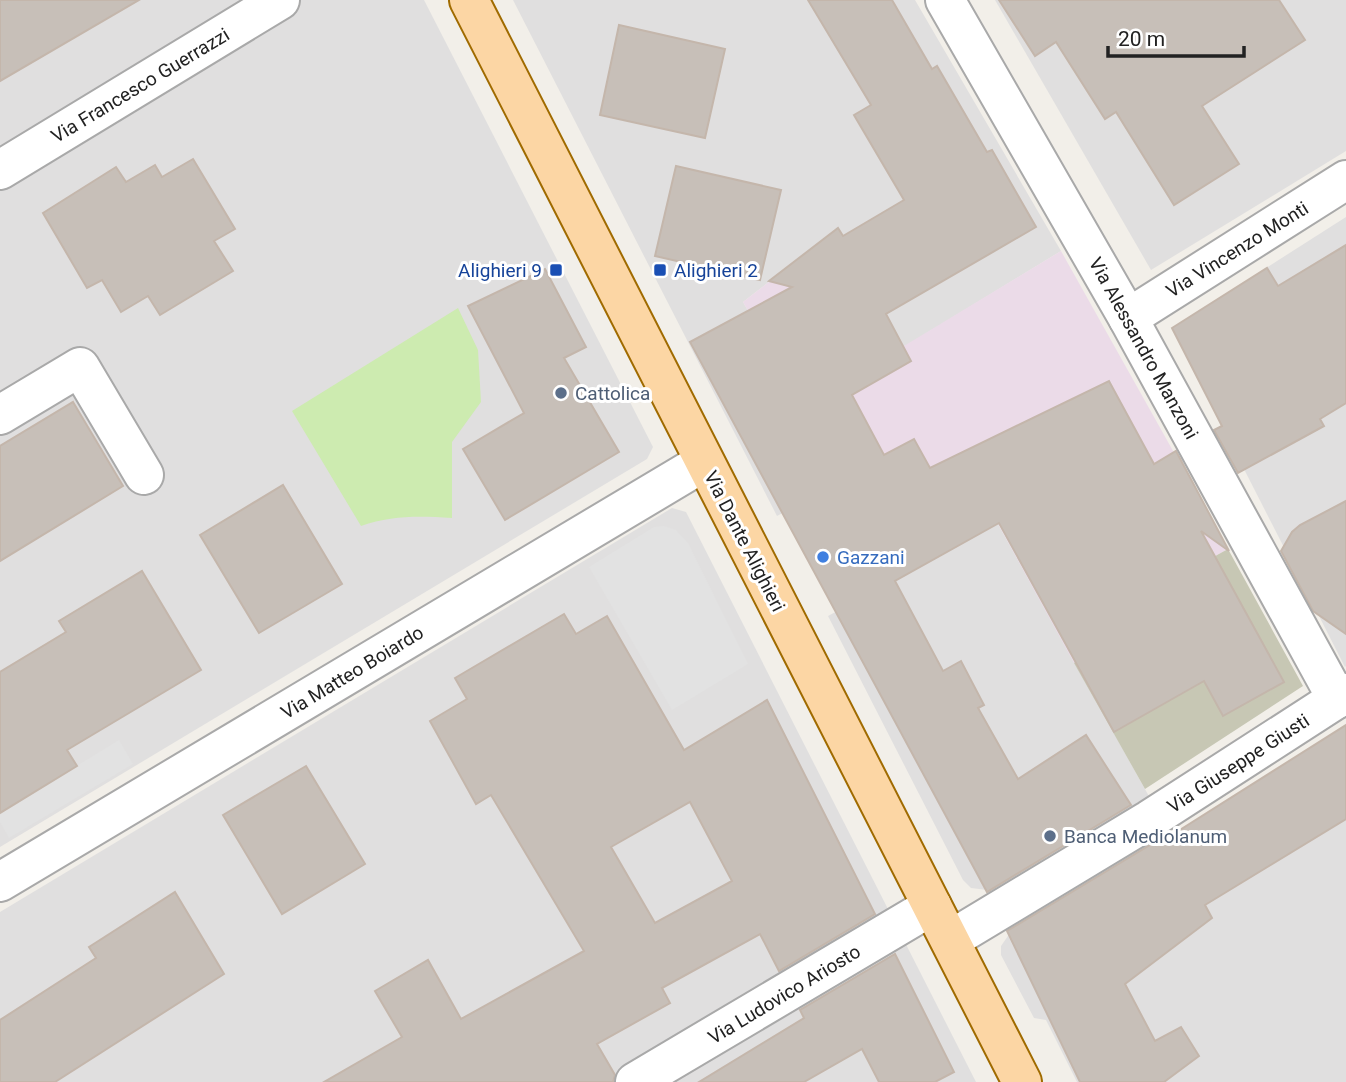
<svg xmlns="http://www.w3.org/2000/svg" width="1346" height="1082" viewBox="0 0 1346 1082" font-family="Roboto,sans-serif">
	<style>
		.residential { fill: #e0dfdf }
		.industrial { fill: #ebdbe8 }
		.construction { fill: #c7c7b4 }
		.grass { fill: #cdebb0 }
		.parking { fill: #e2e2e2 }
		.building { fill: #c7bfb8; stroke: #c4b6ab; stroke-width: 2; fill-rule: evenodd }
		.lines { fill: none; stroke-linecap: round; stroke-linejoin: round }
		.minor-casing { stroke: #a9a9a9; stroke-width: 42 }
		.major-casing { stroke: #a06b00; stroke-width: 42 }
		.minor { stroke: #fff; stroke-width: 38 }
		.major { stroke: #fcd6a4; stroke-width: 38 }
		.transit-dot { fill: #1a4fb4; stroke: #fff; stroke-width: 2.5 }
		.service-dot { fill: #5c6f8a; stroke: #fff; stroke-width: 2.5 }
		.shop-dot { fill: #3f7fe0; stroke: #fff; stroke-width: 2.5 }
		.labels { text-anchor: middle; stroke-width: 6; stroke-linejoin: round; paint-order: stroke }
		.street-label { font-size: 19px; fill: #222; stroke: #fff }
		.transit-label { font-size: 19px; fill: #164399; stroke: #fff; text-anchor: end }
		.service-label { font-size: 19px; fill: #4e5e75; stroke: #fff; text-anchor: start }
		.shop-label { font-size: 19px; fill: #366cbe; stroke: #fff; text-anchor: start }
	</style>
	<rect width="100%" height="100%" fill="#f2efe9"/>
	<!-- residential -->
	<g class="residential">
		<path d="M0 0H424L653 447 647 459 0 847Z"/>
		<path d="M513 0H915L1061 251 904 347 838 228 743 302 783 372 829 488 777 516Z"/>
		<path d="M995 0H1346V151L1151 270Z"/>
		<path d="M1346 217V666L1345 667 1172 328Z"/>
		<path d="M672 508 686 512 976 1082H0V912Z"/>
		<path d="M998 524 1171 836 1346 725V1082H1077L1046 1020 1034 1018 1001 955V946L1010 933 987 890 971 888 963 880 828 616Z"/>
	</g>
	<!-- industrial -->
	<path class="industrial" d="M838 228 904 346 1061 251 1228 549 1077 632 1089 655 1074 663 998 524 836 612 782 513 783 373 743 302Z"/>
	<!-- construction -->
	<path class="construction" d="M1228 549 1303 686 1145 789 1074 663 1089 654 1077 632Z"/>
	<!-- grass -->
	<path class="grass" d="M458 308 478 350 481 402 452 442V518C420 516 392 515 361 526L292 411Z"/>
	<!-- parking -->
	<g class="parking">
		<path d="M664 526 676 530 688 543 748 664 672 710 589 567 654 527Z"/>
		<path d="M119 740 133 764 9 838 0 822V813Z"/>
	</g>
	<!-- building -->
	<g class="building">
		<path d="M0 0H139L0 81Z"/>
		<path d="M808 0H892L932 69 937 66 987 152 992 150 1036 227 886 314 911 361 852 395 884 455 914 439 930 468 1109 381 1154 464 1176 451 1229 551 1201 531 1284 682 1223 716 1204 681 1114 732 999 523 895 581 943 671 961 661 984 705 978 708 1018 779 1086 735 1131 805 987 892 690 342 792 287 769 281 838 228 843 236 904 200 854 115 871 105Z"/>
		<path d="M999 0H1279L1305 40 1202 106 1239 164 1174 205 1116 112 1105 119 1056 42 1035 56Z"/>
		<path d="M619 25 725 49 705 138 600 115Z"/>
		<path d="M193 159 235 229 214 241 233 271 160 315 148 296 121 312 102 280 87 288 43 213 116 167 126 182 155 165 162 177Z"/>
		<path d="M676 166 781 190 760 280 655 256Z"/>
		<path d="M1346 245V403L1320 419 1324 426 1238 473 1214 430 1222 426 1172 328 1267 268 1278 286Z"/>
		<path d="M545 269 586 347 564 358 619 452 505 520 463 449 524 413 468 306Z"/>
		<path d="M73 402 123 486 0 561V446Z"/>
		<path d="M283 485 342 584 259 633 200 535Z"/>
		<path d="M1346 501V634L1313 611 1281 551 1292 532 1300 525Z"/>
		<path d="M142 571 201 670 67 750 77 766 0 813V672L66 632 59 621Z"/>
		<path d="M564 614 576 634 607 616 684 750 767 700 875 914 779 971 760 934 662 988 670 1003 597 1044 615 1075 613 1082H324L402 1037 375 991 428 960 461 1019 584 951 491 795 476 804 430 721 467 699 455 678ZM690 802 732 881 655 923 611 847Z"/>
		<path d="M1346 725V819L1205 905 1212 918 1125 984 1155 1041 1181 1027 1199 1056 1164 1082H1080L1007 931 1155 842 1156 845Z"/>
		<path d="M306 766 365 864 282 914 223 815Z"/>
		<path d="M175 892 224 974 55 1082H0V1020L96 958 89 947Z"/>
		<path d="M895 954 954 1072 935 1082H879L862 1049 804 1082H699L804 1018 800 1010Z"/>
	</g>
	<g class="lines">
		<!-- minor casing -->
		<g class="minor-casing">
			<g id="minor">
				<path d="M945 0 1128 318 1337 699"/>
				<path d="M0 170 280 0"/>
				<path d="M1128 318 1346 180"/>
				<path d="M0 415 80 367 144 475"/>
				<path d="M0 882 704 462"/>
				<path d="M950 940 1149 820 1346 693"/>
				<path d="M635 1082 932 906"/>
			</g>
		</g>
		<!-- major casing -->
		<g class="major-casing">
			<path id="major" d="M469 0 1022 1082"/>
		</g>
		<!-- minor -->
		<use href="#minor" class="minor"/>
		<!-- major -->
		<use href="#major" class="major"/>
	</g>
	<!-- markers -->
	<g class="transit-dot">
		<rect x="549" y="263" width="14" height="14" rx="3.5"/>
		<rect x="653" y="263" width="14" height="14" rx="3.5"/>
	</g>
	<g class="service-dot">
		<circle cx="561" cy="393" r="7"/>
		<circle cx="1050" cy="836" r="7"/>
	</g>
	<circle class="shop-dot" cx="823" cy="557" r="7"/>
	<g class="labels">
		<!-- street labels -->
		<g class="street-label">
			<text transform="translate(140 85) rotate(-31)" y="7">Via Francesco Guerrazzi</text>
			<text transform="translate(1237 249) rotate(-32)" y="7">Via Vincenzo Monti</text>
			<text transform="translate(1144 348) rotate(61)" y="7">Via Alessandro Manzoni</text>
			<text transform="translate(745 541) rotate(63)" y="7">Via Dante Alighieri</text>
			<text transform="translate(352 672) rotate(-31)" y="7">Via Matteo Boiardo</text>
			<text transform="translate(1238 763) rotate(-33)" y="7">Via Giuseppe Giusti</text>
			<text transform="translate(784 994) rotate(-31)" y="7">Via Ludovico Ariosto</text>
		</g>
		<!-- transit labels -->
		<g class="transit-label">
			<text x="542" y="277">Alighieri 9</text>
			<text x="674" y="277" text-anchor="start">Alighieri 2</text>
		</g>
		<!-- service labels -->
		<g class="service-label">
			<text x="575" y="400">Cattolica</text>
			<text x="1064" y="843">Banca Mediolanum</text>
		</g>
		<!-- shop labels -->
		<g class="shop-label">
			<text x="837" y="564">Gazzani</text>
		</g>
	</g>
	<!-- scale -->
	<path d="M1108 46v10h136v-10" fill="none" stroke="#222222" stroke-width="3.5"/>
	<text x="1118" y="46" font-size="21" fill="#222222" stroke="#ffffff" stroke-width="5" paint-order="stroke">20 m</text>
</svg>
